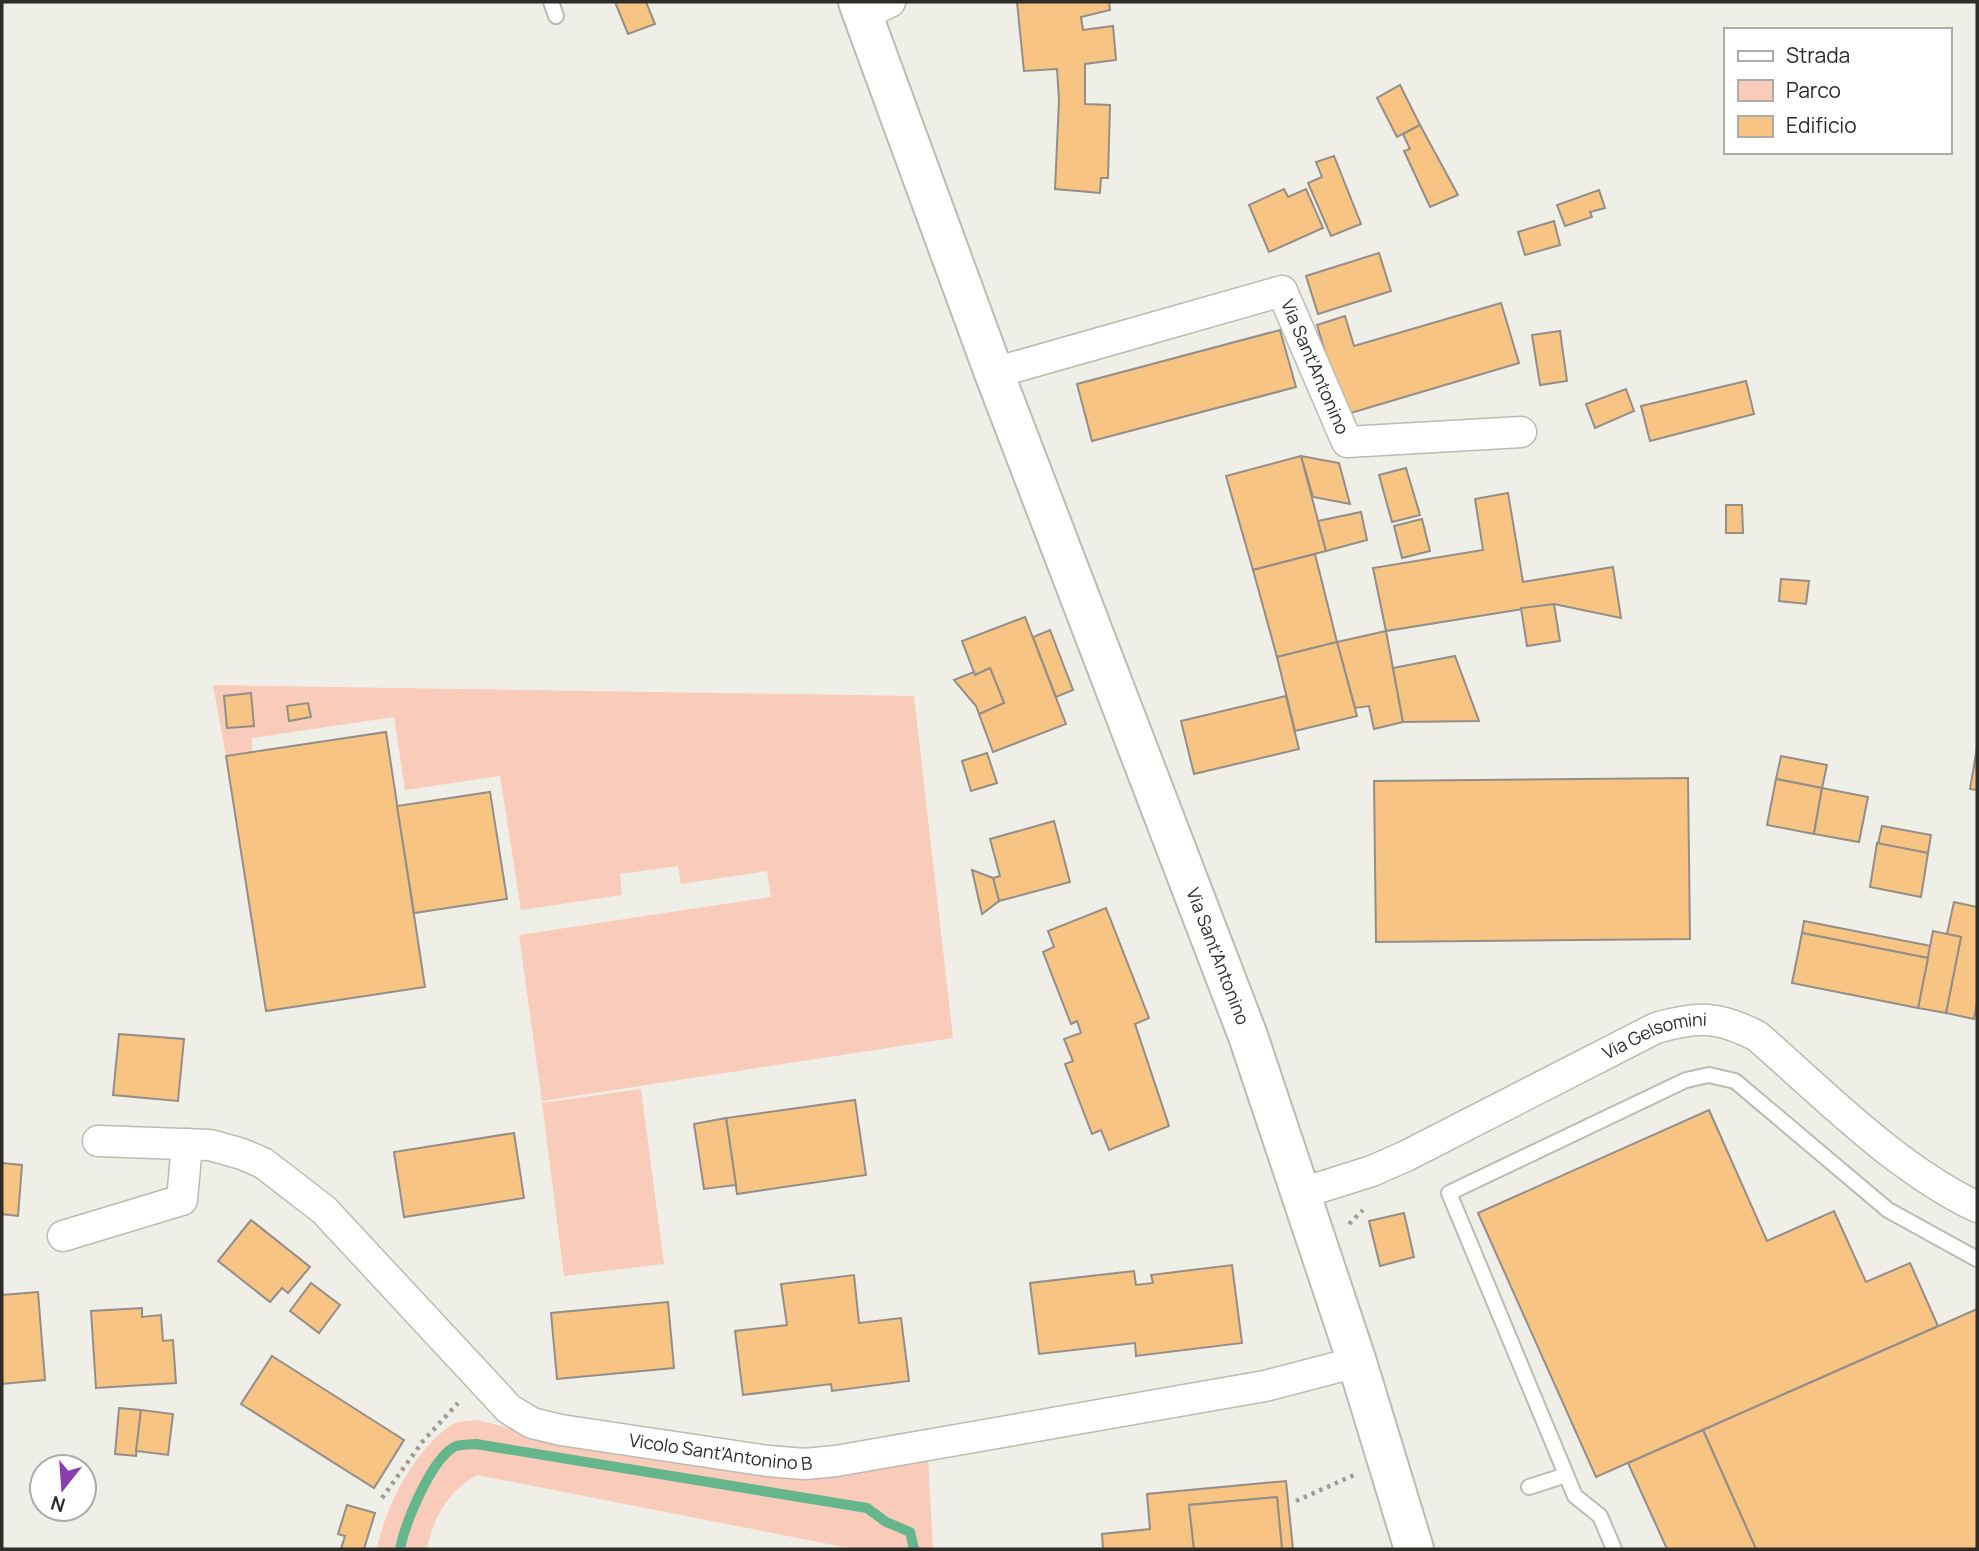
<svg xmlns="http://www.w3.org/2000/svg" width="1979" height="1551" viewBox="0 0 1979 1551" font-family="Manrope,sans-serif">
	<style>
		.green { fill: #f8cbba }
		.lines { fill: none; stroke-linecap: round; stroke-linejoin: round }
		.stream { stroke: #65b68d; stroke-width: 10 }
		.building { fill: #f8c484; stroke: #938e88; stroke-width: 2 }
		.service-casing { stroke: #bbbab3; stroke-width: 18 }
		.minor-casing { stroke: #bbbab3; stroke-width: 33 }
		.secondary-casing { stroke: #bbbab3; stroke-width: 42 }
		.path { stroke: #9d9c96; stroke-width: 4.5; stroke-dasharray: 3.5 5; stroke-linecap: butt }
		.service { stroke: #fff; stroke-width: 14 }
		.minor { stroke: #fff; stroke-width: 30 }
		.secondary { stroke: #fff; stroke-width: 38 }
		.labels { text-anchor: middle; stroke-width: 7; stroke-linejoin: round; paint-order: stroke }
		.street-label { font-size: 18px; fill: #2d2c29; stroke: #fff }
	</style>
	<rect width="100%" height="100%" fill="#f0efe7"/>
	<!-- green -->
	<g class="green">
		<path d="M213 685 914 696 953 1038 542 1101 519 935 771 897 767 871 681 884 678 866 620 874 622 895 521 910 500 776 405 790 394 717 252 738V752L226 756Z"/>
		<path d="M641 1089 664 1264 564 1276 542 1103Z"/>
		<path d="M477 1420 552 1439 928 1457 933 1549H854L477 1475C448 1491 433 1518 427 1549H377C385 1507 414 1451 451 1425 457 1421 469 1421 477 1420Z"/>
	</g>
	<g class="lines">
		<!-- stream -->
		<path class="stream" d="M400 1549C405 1524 430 1461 454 1447 459 1444 469 1445 476 1444L867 1508 886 1522 910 1532 914 1549"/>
	</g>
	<!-- building -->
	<g class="building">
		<path d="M615 2H646L655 24 628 34Z"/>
		<path d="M1017 2H1109L1110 10 1081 17 1083 30 1113 26 1116 60 1085 64V104L1110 105 1108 178H1101L1100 193 1055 189 1059 100 1057 69 1024 71Z"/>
		<path d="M1400 85 1420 125 1397 137 1377 98Z"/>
		<path d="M1420 125 1458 195 1430 207 1404 151 1410 149 1403 134Z"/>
		<path d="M1334 156 1361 224 1331 236 1308 183 1322 177 1316 162Z"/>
		<path d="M1284 189 1288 197 1306 189 1323 228 1269 252 1249 205Z"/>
		<path d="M1599 190 1605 208 1590 212 1592 217 1565 226 1557 205Z"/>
		<path d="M1554 221 1560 245 1525 255 1518 232Z"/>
		<path d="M1379 253 1391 291 1318 314 1306 276Z"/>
		<path d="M1501 303 1519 363 1344 415 1317 325 1345 316 1354 346Z"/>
		<path d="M1280 330 1296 387 1092 441 1077 384Z"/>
		<path d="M1560 331 1567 381 1540 385 1532 335Z"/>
		<path d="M1746 381 1754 414 1650 441 1641 406Z"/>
		<path d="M1626 389 1634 411 1595 428 1586 404Z"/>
		<path d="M1301 456 1339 463 1350 504 1313 497Z"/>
		<path d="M1301 456 1326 551 1253 570 1226 476Z"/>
		<path d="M1406 468 1420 515 1392 522 1379 475Z"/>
		<path d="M1508 493 1523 582 1613 567 1621 618 1554 604 1386 631 1373 568 1483 550 1475 499Z"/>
		<path d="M1726 505H1742L1743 533H1726Z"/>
		<path d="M1361 512 1367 540 1326 551 1318 521Z"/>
		<path d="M1422 519 1430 551 1402 558 1394 526Z"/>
		<path d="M1315 554 1337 642 1277 657 1253 570Z"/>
		<path d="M1781 579 1809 581 1806 604 1779 601Z"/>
		<path d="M1554 604 1560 641 1527 646 1521 608Z"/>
		<path d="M1025 617 1066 724 993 752 979 714 1004 703 990 668 975 675 962 641Z"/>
		<path d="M1050 630 1073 690 1056 697 1033 637Z"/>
		<path d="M1386 631 1403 722 1374 729 1369 706 1355 708 1337 642Z"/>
		<path d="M1337 642 1357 716 1295 731 1277 657Z"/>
		<path d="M1455 656 1479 721 1403 722 1393 668Z"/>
		<path d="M990 668 1004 703 979 714 976 706 954 680 974 672 975 675Z"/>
		<path d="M251 693 254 726 227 728 224 696Z"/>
		<path d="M1286 696 1299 749 1194 774 1181 721Z"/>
		<path d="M308 703 311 717 289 721 287 706Z"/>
		<path d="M386 732 425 987 266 1011 226 756Z"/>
		<path d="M1977 748V790L1970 789Z"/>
		<path d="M987 753 997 783 971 791 962 761Z"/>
		<path d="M1781 756 1827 765 1822 788 1776 779Z"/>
		<path d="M1688 778 1690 939 1376 942 1374 781Z"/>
		<path d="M1776 779 1822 788 1814 834 1767 825Z"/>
		<path d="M1822 788 1868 797 1859 842 1814 834Z"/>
		<path d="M490 792 507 899 414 913 397 806Z"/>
		<path d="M1054 821 1070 882 999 901 993 878 1000 876 990 839Z"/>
		<path d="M1882 826 1931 835 1928 853 1878 844Z"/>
		<path d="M1877 843 1928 853 1921 897 1870 887Z"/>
		<path d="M972 870 993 878 999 901 982 914Z"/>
		<path d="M1954 902 1977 907V1003L1974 1019 1946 1013 1961 937 1947 934Z"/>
		<path d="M1106 908 1149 1018 1135 1024 1169 1126 1109 1150 1101 1130 1092 1134 1065 1064 1073 1061 1064 1039 1081 1033 1077 1021 1071 1024 1043 952 1054 947 1048 931Z"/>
		<path d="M1804 921 1931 946 1928 958 1802 933Z"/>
		<path d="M1933 931 1961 937 1946 1013 1918 1008Z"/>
		<path d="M1802 933 1928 958 1918 1008 1792 983Z"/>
		<path d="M119 1034 184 1039 178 1101 113 1095Z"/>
		<path d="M855 1100 866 1175 737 1194 726 1118Z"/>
		<path d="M1709 1110 1767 1241 1834 1211 1866 1282 1910 1263 1938 1326 1596 1477 1478 1213Z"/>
		<path d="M726 1118 736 1185 704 1189 694 1124Z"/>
		<path d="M514 1133 524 1198 404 1217 394 1152Z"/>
		<path d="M2 1163 22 1165 18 1216 2 1214Z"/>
		<path d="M1404 1213 1414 1257 1380 1266 1369 1221Z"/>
		<path d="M251 1220 310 1267 288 1293 282 1288 270 1302 218 1261Z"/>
		<path d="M1232 1265 1242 1343 1136 1356 1135 1343 1039 1354 1030 1283 1134 1271 1136 1285 1153 1283 1151 1275Z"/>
		<path d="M854 1275 859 1323 901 1318 909 1381 832 1391 831 1384 743 1395 735 1331 787 1325 781 1284Z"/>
		<path d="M311 1283 340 1305 319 1333 290 1311Z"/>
		<path d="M38 1292 45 1380 2 1384V1295Z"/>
		<path d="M668 1302 674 1368 557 1379 551 1313Z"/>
		<path d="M142 1308V1317L161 1315 163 1341 173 1340 176 1383 96 1388 91 1311Z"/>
		<path d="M1977 1309V1549H1756L1703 1430Z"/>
		<path d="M272 1356 404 1440 374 1488 241 1404Z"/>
		<path d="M119 1408 141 1410 136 1456 115 1454Z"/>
		<path d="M141 1410 173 1414 168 1455 136 1451Z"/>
		<path d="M1703 1430 1756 1549H1667L1628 1463Z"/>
		<path d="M1286 1481 1293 1549H1282L1277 1497 1189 1505 1194 1549H1103L1102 1534 1150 1529 1147 1494Z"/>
		<path d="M1277 1497 1282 1549H1194L1189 1505Z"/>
		<path d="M347 1505 375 1513 364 1549H341L345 1536 338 1534Z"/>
	</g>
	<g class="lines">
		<!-- service casing -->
		<g class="service-casing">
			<g id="service">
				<path d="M551 2 556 16"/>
				<path d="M1529 1487 1566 1475"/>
				<path d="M1614 1549 1600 1516 1575 1496 1449 1193 1686 1080 1709 1075 1735 1081 1888 1210 1977 1259"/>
			</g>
		</g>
		<!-- minor casing -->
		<g class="minor-casing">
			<g id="minor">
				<path d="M863 15 890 2"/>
				<path id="s1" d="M994 373 1282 291 1347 442 1521 432"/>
				<path id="s2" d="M98 1141 210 1145 242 1154 263 1163 324 1210 509 1409 532 1423 561 1430 768 1461 805 1464 836 1461 1265 1386 1357 1362"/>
				<path id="s3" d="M1302 1193 1372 1171 1406 1156 1656 1028C1698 1016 1718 1016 1757 1036 1826 1096 1894 1167 1977 1207"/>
				<path d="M63 1236 182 1200 187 1144"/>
			</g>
		</g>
		<!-- secondary casing -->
		<g class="secondary-casing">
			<g id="secondary">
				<path id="s4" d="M858 2 994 373 1248 1036 1357 1362 1414 1549"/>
			</g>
		</g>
		<!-- path -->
		<g class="path">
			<path d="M1349 1224 1363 1210"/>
			<path d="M382 1498 423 1441 458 1403"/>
			<path d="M1296 1501 1354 1475"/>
		</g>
		<!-- service -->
		<use href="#service" class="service"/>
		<!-- minor -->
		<use href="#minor" class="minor"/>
		<!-- secondary -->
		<use href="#secondary" class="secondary"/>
	</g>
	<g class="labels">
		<!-- street labels -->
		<g class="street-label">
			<text dy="6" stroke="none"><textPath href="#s1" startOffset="382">Via Sant'Antonino</textPath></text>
			<text dy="6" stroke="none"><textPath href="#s4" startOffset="1020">Via Sant'Antonino</textPath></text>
			<text dy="6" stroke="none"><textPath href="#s3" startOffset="388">Via Gelsomini</textPath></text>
			<text dy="6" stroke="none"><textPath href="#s2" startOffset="735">Vicolo Sant'Antonino B</textPath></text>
		</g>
	</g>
	<!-- border -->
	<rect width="1979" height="1551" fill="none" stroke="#2d2c29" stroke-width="7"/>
	<!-- legend -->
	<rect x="1724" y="28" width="228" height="126" fill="#ffffff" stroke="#ababa9" stroke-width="2"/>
	<rect x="1738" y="51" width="35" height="10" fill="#ffffff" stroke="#ababa9" stroke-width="2"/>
	<text x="1786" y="63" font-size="21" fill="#2d2c29">Strada</text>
	<rect x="1738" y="80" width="35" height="21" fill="#f8cbba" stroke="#ababa9" stroke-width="2"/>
	<text x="1786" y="98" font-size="21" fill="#2d2c29">Parco</text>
	<rect x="1738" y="116" width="35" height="21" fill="#f8c484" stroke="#ababa9" stroke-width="2"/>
	<text x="1786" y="133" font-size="21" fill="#2d2c29">Edificio</text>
	<!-- north arrow -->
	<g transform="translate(63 1488) rotate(197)"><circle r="33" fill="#ffffff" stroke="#ababa9" stroke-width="2"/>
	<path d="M0-5L12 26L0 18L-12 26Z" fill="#8c3eae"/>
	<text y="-10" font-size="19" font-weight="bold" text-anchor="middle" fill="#2d2c29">N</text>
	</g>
</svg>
